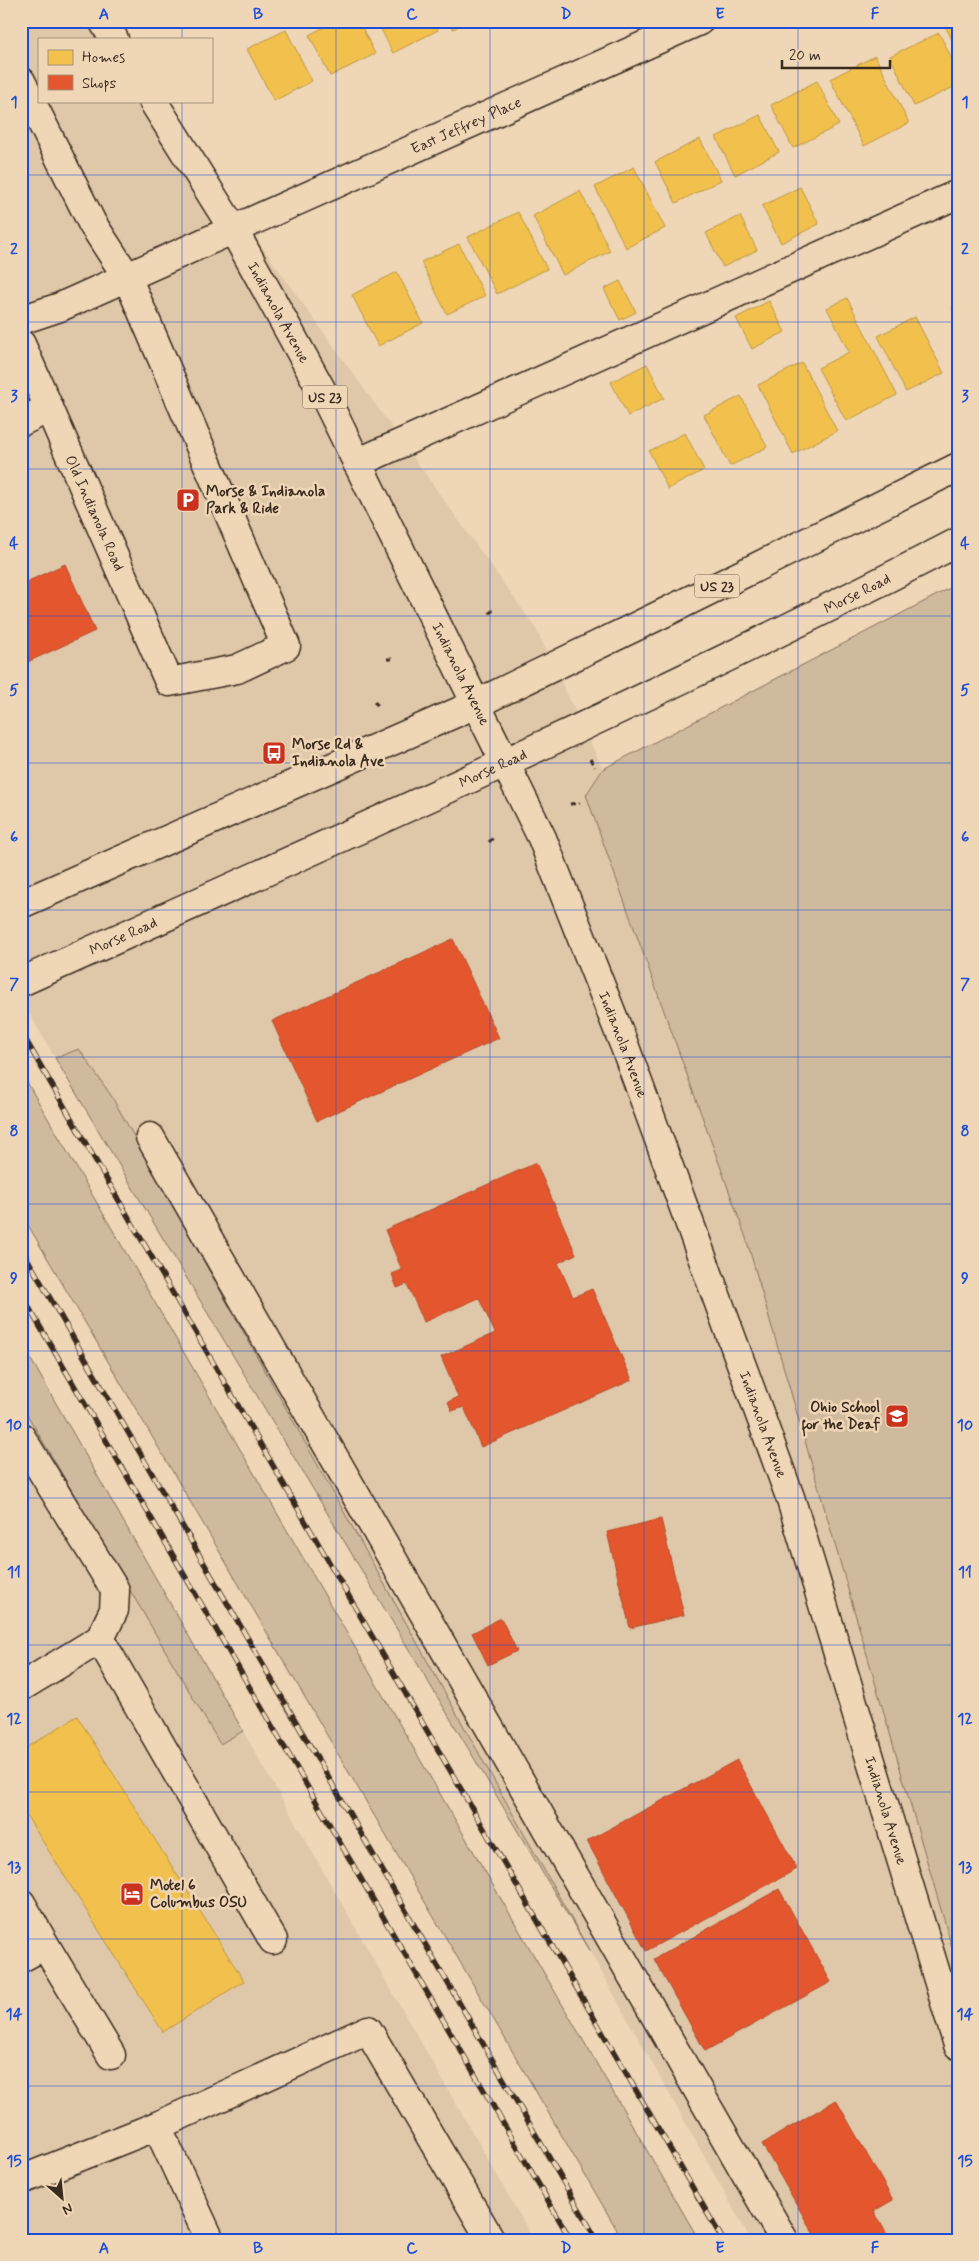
<svg xmlns="http://www.w3.org/2000/svg" width="979" height="2261" viewBox="0 0 979 2261" font-family="Mynerve,sans-serif">
	<style>
		.built { fill: #dfc8a9 }
		.green { fill: #d0ba9d; stroke: #86725e }
		.homes { fill: #f2c14e; stroke: #bb9440 }
		.shops { fill: #e4572e; stroke: #b14a29 }
		.lines { fill: none; stroke-linecap: round; stroke-linejoin: round }
		.minor-casing { stroke: #3b2a1e; stroke-width: 31 }
		.major-casing { stroke: #3b2a1e; stroke-width: 31 }
		.path { stroke: #3b2a1e; stroke-width: 3; stroke-dasharray: 5 4; stroke-linecap: butt }
		.minor { stroke: #eed6b6; stroke-width: 28 }
		.major { stroke: #eed6b6; stroke-width: 28 }
		.rail-casing { stroke: #3b2a1e; stroke-width: 5.5 }
		.rail { stroke: #eed6b6; stroke-width: 4; stroke-dasharray: 11; stroke-linecap: butt }
		.grid { fill: none; stroke: #1d4ed8; stroke-width: 1; stroke-opacity: 0.55 }
		.labels { text-anchor: middle; stroke-width: 5; stroke-linejoin: round; paint-order: stroke }
		.shield { fill: #eed6b6; stroke: #715e4c; stroke-width: 1 }
		.shield-label { font-size: 14px; font-weight: bold; fill: #3b2a1e }
		.street-label { font-size: 15px; fill: #3b2a1e; stroke: #eed6b6 }
		.poi-label { font-size: 15px; font-weight: bold; fill: #3b2a1e; stroke: #eed6b6; text-anchor: start }
		.neatline { fill: none; stroke: #1d4ed8; stroke-width: 2 }
		.grid-label { font-size: 16px; text-anchor: middle; font-weight: bold; fill: #1d4ed8 }
	</style>
	<rect width="100%" height="100%" fill="#eed6b6"/>
	<filter id="ink" filterUnits="userSpaceOnUse"><feTurbulence type="fractalNoise" baseFrequency=".02" numOctaves="2"/><feDisplacementMap in="SourceGraphic" scale="10" xChannelSelector="R" yChannelSelector="G"/><feConvolveMatrix kernelMatrix="1 2 1 2 8 2 1 2 1" color-interpolation-filters="sRGB"/></filter>
	<g filter="url(#ink)">
		<!-- built -->
		<g class="built">
			<path d="M21 21H113L125 39H39V101H166L263 248 535 627 603 769 586 795 746 1238 958 1968V2240H751L112 1097 79 1049 55 1058 21 999Z"/>
			<path d="M21 1404 220 1744 243 1731 534 2240H21Z"/>
		</g>
		<!-- green -->
		<g class="green">
			<path d="M958 584V1968L746 1238 586 795 603 769Z"/>
			<path d="M79 1049 112 1097 590 1952 55 1058Z"/>
			<path d="M21 1072 699 2240H623L21 1213Z"/>
			<path d="M21 1342 243 1731 220 1744 21 1404Z"/>
		</g>
		<!-- homes -->
		<g class="homes">
			<path d="M336 21H359L375 54 330 76 309 35Z"/>
			<path d="M377 21H434L438 30 393 53Z"/>
			<path d="M449 21H468L453 29Z"/>
			<path d="M955 21H958V51L945 26Z"/>
			<path d="M286 30 312 81 274 101 247 49Z"/>
			<path d="M939 33 958 71V85L914 106 890 56Z"/>
			<path d="M875 56 909 123 864 146 830 79Z"/>
			<path d="M817 81 839 125 793 148 771 105Z"/>
			<path d="M760 115 779 152 735 175 716 137Z"/>
			<path d="M700 139 721 180 676 203 655 162Z"/>
			<path d="M634 167 665 228 626 248 595 187Z"/>
			<path d="M800 187 819 224 781 243 762 206Z"/>
			<path d="M580 191 610 251 563 275 533 216Z"/>
			<path d="M518 212 547 269 497 294 468 237Z"/>
			<path d="M740 216 757 250 723 267 706 233Z"/>
			<path d="M459 244 485 296 447 314 421 262Z"/>
			<path d="M397 272 423 323 378 346 352 295Z"/>
			<path d="M620 281 636 312 620 320 604 289Z"/>
			<path d="M847 298 897 395 846 421 818 368 849 352 827 308Z"/>
			<path d="M769 301 785 332 752 349 736 318Z"/>
			<path d="M958 305V319L952 308Z"/>
			<path d="M915 317 944 373 906 392 878 336Z"/>
			<path d="M802 363 837 431 793 454 758 385Z"/>
			<path d="M647 364 664 398 628 416 611 382Z"/>
			<path d="M741 396 767 447 730 466 704 415Z"/>
			<path d="M685 433 704 470 668 489 649 451Z"/>
			<path d="M77 1716 244 1981 163 2032 21 1807V1751Z"/>
		</g>
		<!-- shops -->
		<g class="shops">
			<path d="M65 564 95 631 21 665V576L24 583Z"/>
			<path d="M453 939 499 1038 317 1121 272 1021Z"/>
			<path d="M536 1163 576 1254 558 1263 573 1297 592 1289 632 1380 481 1447 464 1407 452 1411 448 1402 458 1397 441 1357 495 1333 479 1298 424 1322 407 1284 397 1288 392 1274 402 1270 385 1230Z"/>
			<path d="M661 1519 684 1615 630 1628 607 1532Z"/>
			<path d="M501 1618 517 1651 488 1665 472 1633Z"/>
			<path d="M737 1760 797 1869 646 1951 587 1841Z"/>
			<path d="M779 1889 831 1982 705 2051 654 1959Z"/>
			<path d="M836 2100 893 2200 874 2211 890 2240H817L762 2144Z"/>
		</g>
		<g class="lines">
			<!-- minor casing -->
			<g class="minor-casing">
				<g id="minor">
					<path d="M21 81 92 223 127 277 286 646 237 669 169 682 21 344"/>
					<path id="s1" d="M21 320 60 307 699 21"/>
					<path d="M21 422 49 408"/>
					<path d="M357 463 958 194"/>
					<path d="M150 1137 784 2240"/>
					<path d="M21 1437 115 1590 114 1610 100 1639 21 1687"/>
					<path d="M100 1639 273 1940"/>
					<path d="M21 1903 45 1945 21 1958"/>
					<path d="M45 1945 111 2055"/>
					<path d="M21 2180 157 2126"/>
					<path d="M210 2240 157 2126 368 2030 491 2240"/>
				</g>
			</g>
			<!-- major casing -->
			<g class="major-casing">
				<g id="major">
					<path d="M103 21 114 39"/>
					<path id="s2" d="M153 101 233 229 322 391 542 838 625 1047 790 1497 958 2045"/>
					<path d="M21 904 476 704 670 610 958 467"/>
					<path id="s3" d="M21 982C336 840 651 701 958 542"/>
				</g>
			</g>
			<!-- path -->
			<g class="path">
				<path d="M489 613 496 609"/>
				<path d="M387 659H395"/>
				<path d="M374 702 380 707"/>
				<path d="M590 759 595 767"/>
				<path d="M570 804 580 803"/>
				<path d="M489 842 495 836"/>
			</g>
			<!-- minor -->
			<use href="#minor" class="minor"/>
			<!-- major -->
			<use href="#major" class="major"/>
			<!-- rail casing -->
			<g class="rail-casing">
				<g id="rail">
					<path d="M21 1032 723 2240"/>
					<path d="M21 1248 597 2240"/>
					<path d="M21 1294 571 2240"/>
				</g>
			</g>
			<!-- rail -->
			<use href="#rail" class="rail"/>
		</g>
	</g>
	<!-- grid -->
	<path class="grid" d="M182 21V39M336 21V2240M490 21V2240M644 21V2240M798 21V2240M182 101V2240M21 175H958M21 322H958M21 469H958M21 616H958M21 763H958M21 910H958M21 1057H958M21 1204H958M21 1351H958M21 1498H958M21 1645H958M21 1792H958M21 1939H958M21 2086H958"/>
	<!-- icons -->
	<defs>
		<g id="parking-square" transform="scale(1.25)"><rect x="-9" y="-9" width="18" height="18" rx="4" fill="#c8321e" stroke="#eed6b6"/><path d="M-3.5-5.5H1a3.5 3.5 0 0 1 0 7H-1V5.5H-3.5ZM-1-3.4V-.6H.8a1.4 1.4 0 0 0 0-2.8Z" fill="#fff"/></g>
		<g id="bus-square" transform="scale(1.25)"><rect x="-9" y="-9" width="18" height="18" rx="4" fill="#c8321e" stroke="#eed6b6"/><path d="M-5-6H5V4H4V6H2V4H-2V6H-4V4H-5ZM-3.5-4V0h7V-4ZM-3.5 1.2v1.5H-2V1.2ZM2 1.2v1.5H3.5V1.2Z" fill="#fff"/></g>
		<g id="school-square" transform="scale(1.25)"><rect x="-9" y="-9" width="18" height="18" rx="4" fill="#c8321e" stroke="#eed6b6"/><path d="M0-5L7-2L0 1L-7-2ZM-4 1L0 2.5L4 1V4Q0 6-4 4Z" fill="#fff"/></g>
		<g id="hotel-square" transform="scale(1.25)"><rect x="-9" y="-9" width="18" height="18" rx="4" fill="#c8321e" stroke="#eed6b6"/><path d="M-6-4.5h1.5V1H6V5H4.5V3h-9V5H-6ZM-4 0a1.8 1.8 0 1 1 3.6 0ZM.5 0V-2.5h3Q6-2.5 6 0Z" fill="#fff"/></g>
	</defs>
	<g fill-rule="evenodd">
		<use href="#parking-square" x="188" y="500"/>
		<use href="#bus-square" x="274" y="753"/>
		<use href="#school-square" x="897" y="1416"/>
		<use href="#hotel-square" x="132" y="1894"/>
	</g>
	<g class="labels">
		<!-- shield labels -->
		<g class="shield">
			<rect x="302.5" y="385.5" width="45" height="23" rx="4"/>
			<rect x="694.5" y="574.5" width="45" height="23" rx="4"/>
		</g>
		<g class="shield-label">
			<text x="325" y="402">US 23</text>
			<text x="717" y="591">US 23</text>
		</g>
		<!-- street labels -->
		<g class="street-label">
			<text dy="5" stroke="none"><textPath href="#s1" startOffset="486">East Jeffrey Place</textPath></text>
			<text dy="5" stroke="none"><textPath href="#s2" startOffset="246">Indianola Avenue</textPath></text>
			<text transform="translate(95 513) rotate(66)" y="5">Old Indianola Road</text>
			<text dy="5" stroke="none"><textPath href="#s3" startOffset="922">Morse Road</textPath></text>
			<text dy="5" stroke="none"><textPath href="#s2" startOffset="651">Indianola Avenue</textPath></text>
			<text dy="5" stroke="none"><textPath href="#s3" startOffset="518">Morse Road</textPath></text>
			<text dy="5" stroke="none"><textPath href="#s3" startOffset="112">Morse Road</textPath></text>
			<text dy="5" stroke="none"><textPath href="#s2" startOffset="1056">Indianola Avenue</textPath></text>
			<text dy="5" stroke="none"><textPath href="#s2" startOffset="1461">Indianola Avenue</textPath></text>
			<text dy="5" stroke="none"><textPath href="#s2" startOffset="1866">Indianola Avenue</textPath></text>
		</g>
		<!-- poi labels -->
		<g class="poi-label">
			<text x="206" y="496">Morse &amp; Indianola<tspan x="206" dy="17">Park &amp; Ride</tspan></text>
			<text x="292" y="749">Morse Rd &amp;<tspan x="292" dy="17">Indianola Ave</tspan></text>
			<text x="880" y="1412" text-anchor="end">Ohio School<tspan x="880" dy="17">for the Deaf</tspan></text>
			<text x="150" y="1890">Motel 6<tspan x="150" dy="17">Columbus OSU</tspan></text>
		</g>
	</g>
	<!-- margin -->
	<rect width="979" height="2261" fill="none" stroke="#eed6b6" stroke-width="55"/>
	<!-- legend -->
	<rect x="38" y="38" width="175" height="65" fill="#eed6b6" stroke="#a69179"/>
	<rect x="48" y="50" width="25" height="15" fill="#f2c14e" stroke="#a69179"/>
	<text x="82" y="62" font-size="15" fill="#3b2a1e">Homes</text>
	<rect x="48" y="75" width="25" height="15" fill="#e4572e" stroke="#a69179"/>
	<text x="82" y="88" font-size="15" fill="#3b2a1e">Shops</text>
	<!-- north arrow -->
	<g transform="translate(62 2198) rotate(153)" stroke="#eed6b6" stroke-width="4" paint-order="stroke">
	<path d="M0-4L9 19L0 12L-9 19Z" fill="#3b2a1e"/>
	<text y="-8" font-size="14" font-weight="bold" text-anchor="middle" fill="#3b2a1e">N</text>
	</g>
	<!-- scale -->
	<path d="M782 60v8h108v-8" fill="none" stroke="#3b2a1e" stroke-width="2.5"/>
	<text x="789" y="60" font-size="15" fill="#3b2a1e" stroke="#eed6b6" stroke-width="4" paint-order="stroke">20 m</text>
	<rect x="28" y="28" width="924" height="2206" class="neatline"/>
	<g class="grid-label">
		<text x="104" y="19">A</text>
		<text x="258" y="19">B</text>
		<text x="412" y="19">C</text>
		<text x="566" y="19">D</text>
		<text x="720" y="19">E</text>
		<text x="875" y="19">F</text>
		<text x="14" y="107">1</text>
		<text x="965" y="107">1</text>
		<text x="14" y="254">2</text>
		<text x="965" y="254">2</text>
		<text x="14" y="401">3</text>
		<text x="965" y="401">3</text>
		<text x="14" y="548">4</text>
		<text x="965" y="548">4</text>
		<text x="14" y="695">5</text>
		<text x="965" y="695">5</text>
		<text x="14" y="842">6</text>
		<text x="965" y="842">6</text>
		<text x="14" y="989">7</text>
		<text x="965" y="989">7</text>
		<text x="14" y="1136">8</text>
		<text x="965" y="1136">8</text>
		<text x="14" y="1283">9</text>
		<text x="965" y="1283">9</text>
		<text x="14" y="1430">10</text>
		<text x="965" y="1430">10</text>
		<text x="14" y="1577">11</text>
		<text x="965" y="1577">11</text>
		<text x="14" y="1724">12</text>
		<text x="965" y="1724">12</text>
		<text x="14" y="1872">13</text>
		<text x="965" y="1872">13</text>
		<text x="14" y="2019">14</text>
		<text x="965" y="2019">14</text>
		<text x="14" y="2166">15</text>
		<text x="965" y="2166">15</text>
		<text x="104" y="2253">A</text>
		<text x="258" y="2253">B</text>
		<text x="412" y="2253">C</text>
		<text x="566" y="2253">D</text>
		<text x="720" y="2253">E</text>
		<text x="875" y="2253">F</text>
	</g>
</svg>
